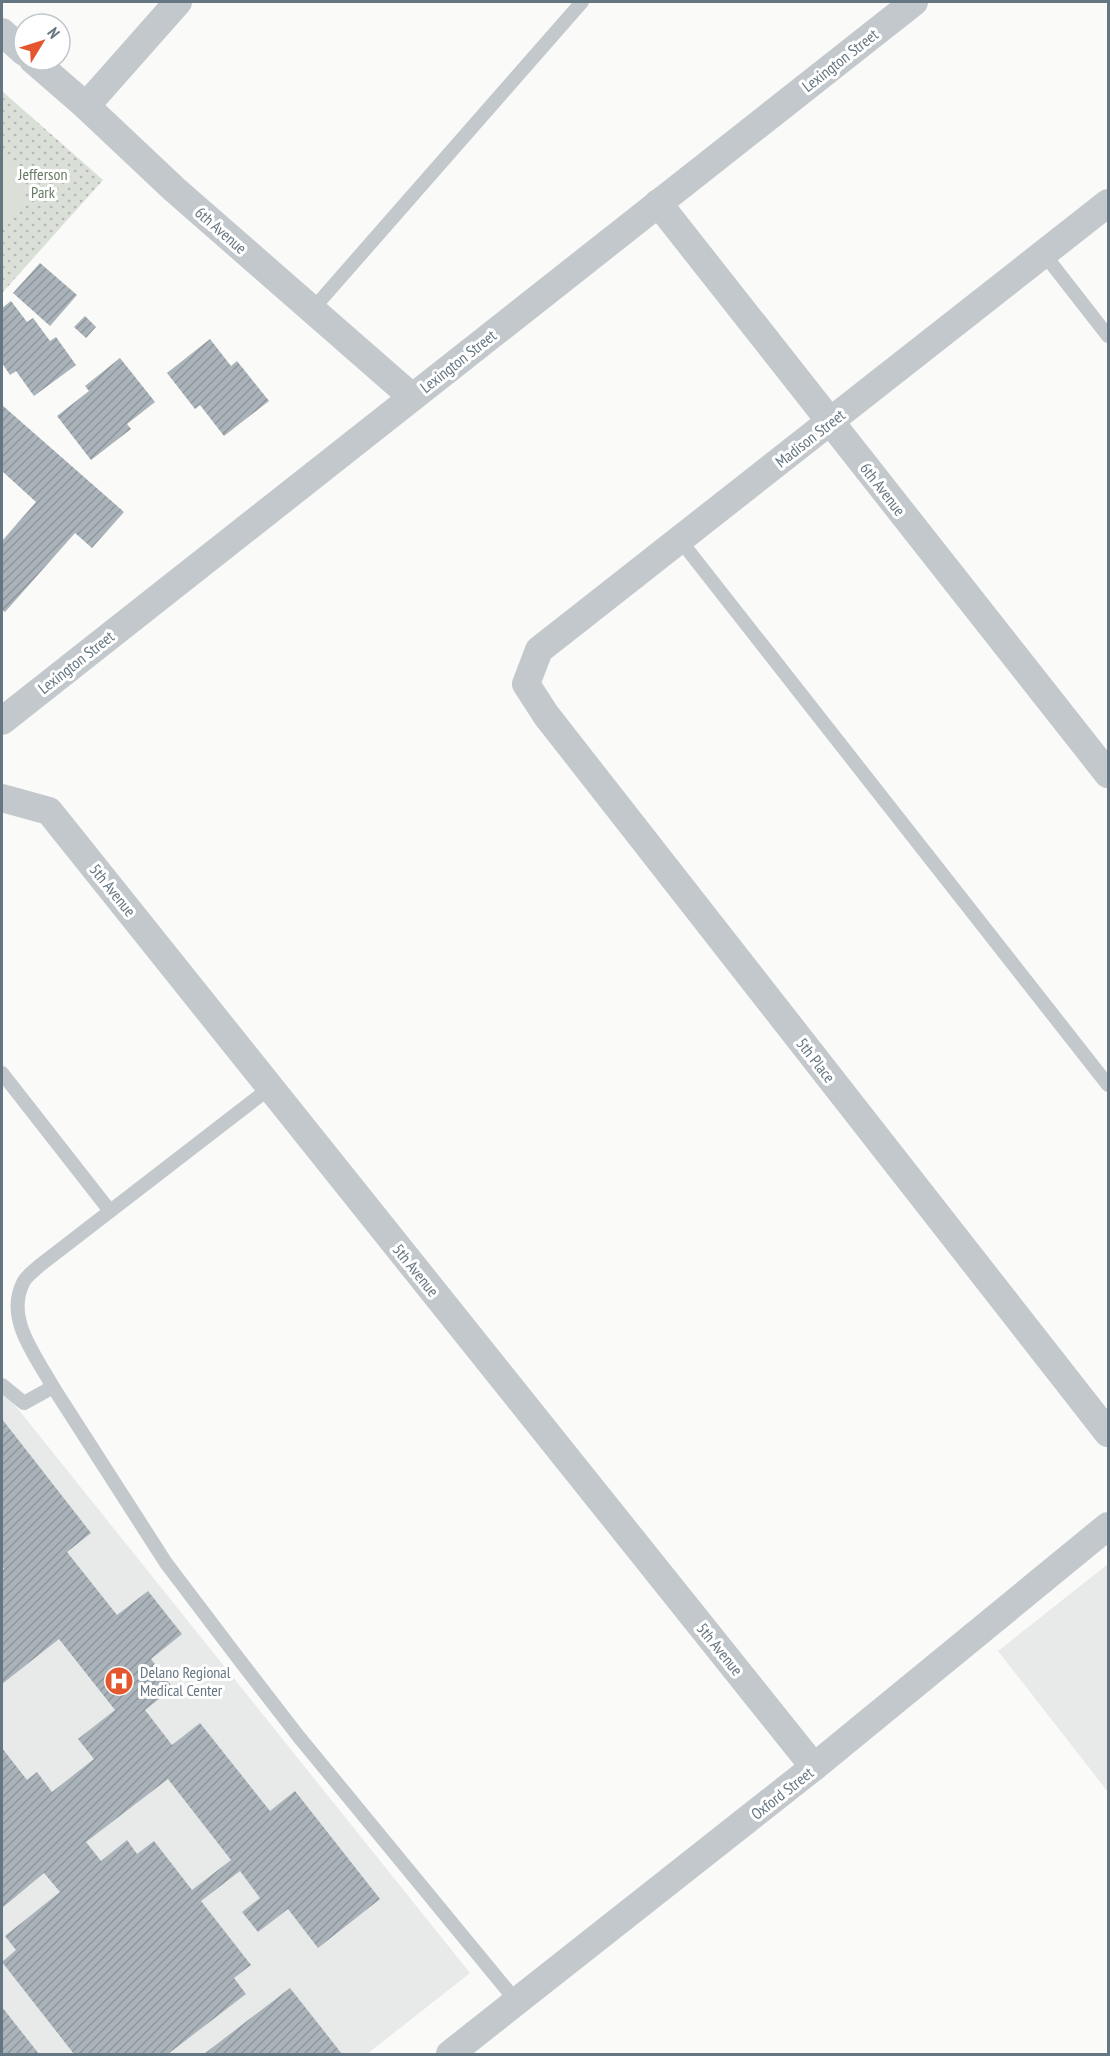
<svg xmlns="http://www.w3.org/2000/svg" width="1110" height="2056" viewBox="0 0 1110 2056" font-family="'PT Sans Narrow',sans-serif">
	<style>
		.built { fill: #e8e9e9 }
		.grass { fill: url(#grass-dots) }
		.pitch { fill: #dadfd7 }
		.building { fill: url(#building-hatch); fill-rule: evenodd }
		.lines { fill: none; stroke-linecap: round; stroke-linejoin: round }
		.lane { stroke: #c3c8cc; stroke-width: 14 }
		.street { stroke: #c3c8cc; stroke-width: 28 }
		.labels { text-anchor: middle; stroke-width: 6; stroke-linejoin: round; paint-order: stroke }
		.street-label { font-size: 16px; fill: #657683; stroke: #fff }
		.park-label { font-size: 16px; fill: #687a64; stroke: #fff }
		.poi-label { font-size: 16px; fill: #657683; stroke: #fff; text-anchor: start }
	</style>
	<defs>
		<pattern id="grass-dots" width="8" height="8" patternUnits="userSpaceOnUse" patternTransform="scale(1.5)"><rect width="8" height="8" fill="#dadfd7"/><path d="M2 2h.1M6 6h.1" fill="none" stroke="#b4b9b4" stroke-width="1.8" stroke-linecap="round"/></pattern>
		<pattern id="building-hatch" width="6" height="6" patternUnits="userSpaceOnUse" patternTransform="scale(1.5)"><rect width="6" height="6" fill="#aab3b9"/><path d="M-1 1l2-2M0 6l6-6M5 7l2-2" fill="none" stroke="#8e969c"/></pattern>
	</defs>
	<rect width="100%" height="100%" fill="#fafaf8"/>
	<!-- built -->
	<g class="built">
		<path d="M2 1389 470 1973 367 2054H2Z"/>
		<path d="M1108 1564V1792L998 1651Z"/>
	</g>
	<!-- grass -->
	<path class="grass" d="M2 91 103 180 2 293Z"/>
	<!-- pitch -->
	<path class="pitch" d="M2 156 25 176V205L2 231Z"/>
	<!-- building -->
	<g class="building">
		<path d="M40 263 77 295 50 326 13 293Z"/>
		<path d="M11 301 27 322 33 318 50 341 56 337 76 365 34 396 16 371 10 375 2 363V308Z"/>
		<path d="M85 316 96 327 86 338 74 327Z"/>
		<path d="M210 339 231 366 237 361 269 401 224 436 200 405 195 409 167 373Z"/>
		<path d="M120 358 155 402 127 424 131 429 91 460 57 416 89 391 85 386Z"/>
		<path d="M2 405 124 512 92 548 75 533 5 612 2 610V541L36 502 2 471Z"/>
		<path d="M2 1419 91 1533 67 1552 117 1615 148 1591 182 1634 151 1659 173 1688 145 1710 172 1745 200 1723 270 1811 295 1791 380 1899 318 1948 288 1909 258 1932 242 1912 260 1898 240 1871 201 1901 251 1965 234 1978 246 1994 168 2054H74L2 1962 16 1950 5 1936 60 1892 44 1873 2 1908V1748L27 1780 37 1772 52 1792 94 1759 78 1739 115 1710 59 1639 2 1684V1571L4 1569 2 1566ZM168 1779 231 1860 192 1890 154 1841 137 1854 127 1840 101 1861 86 1842Z"/>
		<path d="M290 1988 342 2054H204Z"/>
		<path d="M2 2007 39 2054H2Z"/>
	</g>
	<g class="lines">
		<!-- lane -->
		<g class="lane">
			<path d="M1044 254 1108 336"/>
			<path d="M312 310 582 2"/>
			<path d="M680 540 1108 1085"/>
			<path d="M2 1073 110 1211"/>
			<path d="M2 1385 24 1403 53 1387C36 1356 5 1319 23 1283 26 1276 34 1271 39 1266L271 1087"/>
			<path d="M53 1387 166 1563 238 1658 299 1737 517 2002"/>
		</g>
		<!-- street -->
		<g class="street">
			<path d="M2 32 24 52"/>
			<path d="M33 60 86 106 174 189 412 397"/>
			<path d="M86 106 178 2"/>
			<path d="M658 203 1108 774"/>
			<path d="M1108 203 539 650 526 684 546 715 1108 1433"/>
			<path d="M2 721 914 2"/>
			<path d="M2 798 49 811 814 1767"/>
			<path d="M450 2054 814 1767 1108 1526"/>
		</g>
	</g>
	<!-- icons -->
	<defs>
		<g id="hospital-disc" transform="scale(1.5)"><circle r="9.5" fill="#e4572e" stroke="#fff"/><path d="M-5-5h3v3.5h4V-5h3V5h-3V1.5h-4V5h-3Z" fill="#fff"/></g>
	</defs>
	<g fill-rule="evenodd">
		<use href="#hospital-disc" x="119" y="1681"/>
	</g>
	<g class="labels">
		<!-- street labels -->
		<g class="street-label">
			<text transform="translate(840 60) rotate(-38)" y="6">Lexington Street</text>
			<text transform="translate(221 230) rotate(41)" y="6">6th Avenue</text>
			<text transform="translate(458 361) rotate(-38)" y="6">Lexington Street</text>
			<text transform="translate(810 438) rotate(-38)" y="6">Madison Street</text>
			<text transform="translate(883 489) rotate(52)" y="6">6th Avenue</text>
			<text transform="translate(76 662) rotate(-38)" y="6">Lexington Street</text>
			<text transform="translate(113 890) rotate(51)" y="6">5th Avenue</text>
			<text transform="translate(816 1060) rotate(52)" y="6">5th Place</text>
			<text transform="translate(416 1270) rotate(51)" y="6">5th Avenue</text>
			<text transform="translate(720 1649) rotate(51)" y="6">5th Avenue</text>
			<text transform="translate(782 1793) rotate(-38)" y="6">Oxford Street</text>
		</g>
		<!-- park labels -->
		<g class="park-label">
			<text x="43" y="180">Jefferson<tspan x="43" dy="18">Park</tspan></text>
		</g>
		<!-- poi labels -->
		<g class="poi-label">
			<text x="140" y="1678">Delano Regional<tspan x="140" dy="18">Medical Center</tspan></text>
		</g>
	</g>
	<!-- border -->
	<rect width="1110" height="2056" fill="none" stroke="#657683" stroke-width="6"/>
	<!-- north arrow -->
	<g transform="translate(42 42) rotate(52)"><circle r="28" fill="#ffffff" stroke="#c1c8cd" stroke-width="1.5"/>
	<path d="M0-4.5L10 22L0 15L-10 22Z" fill="#e4572e"/>
	<text y="-9" font-size="16" font-weight="bold" text-anchor="middle" fill="#657683">N</text>
	</g>
</svg>
